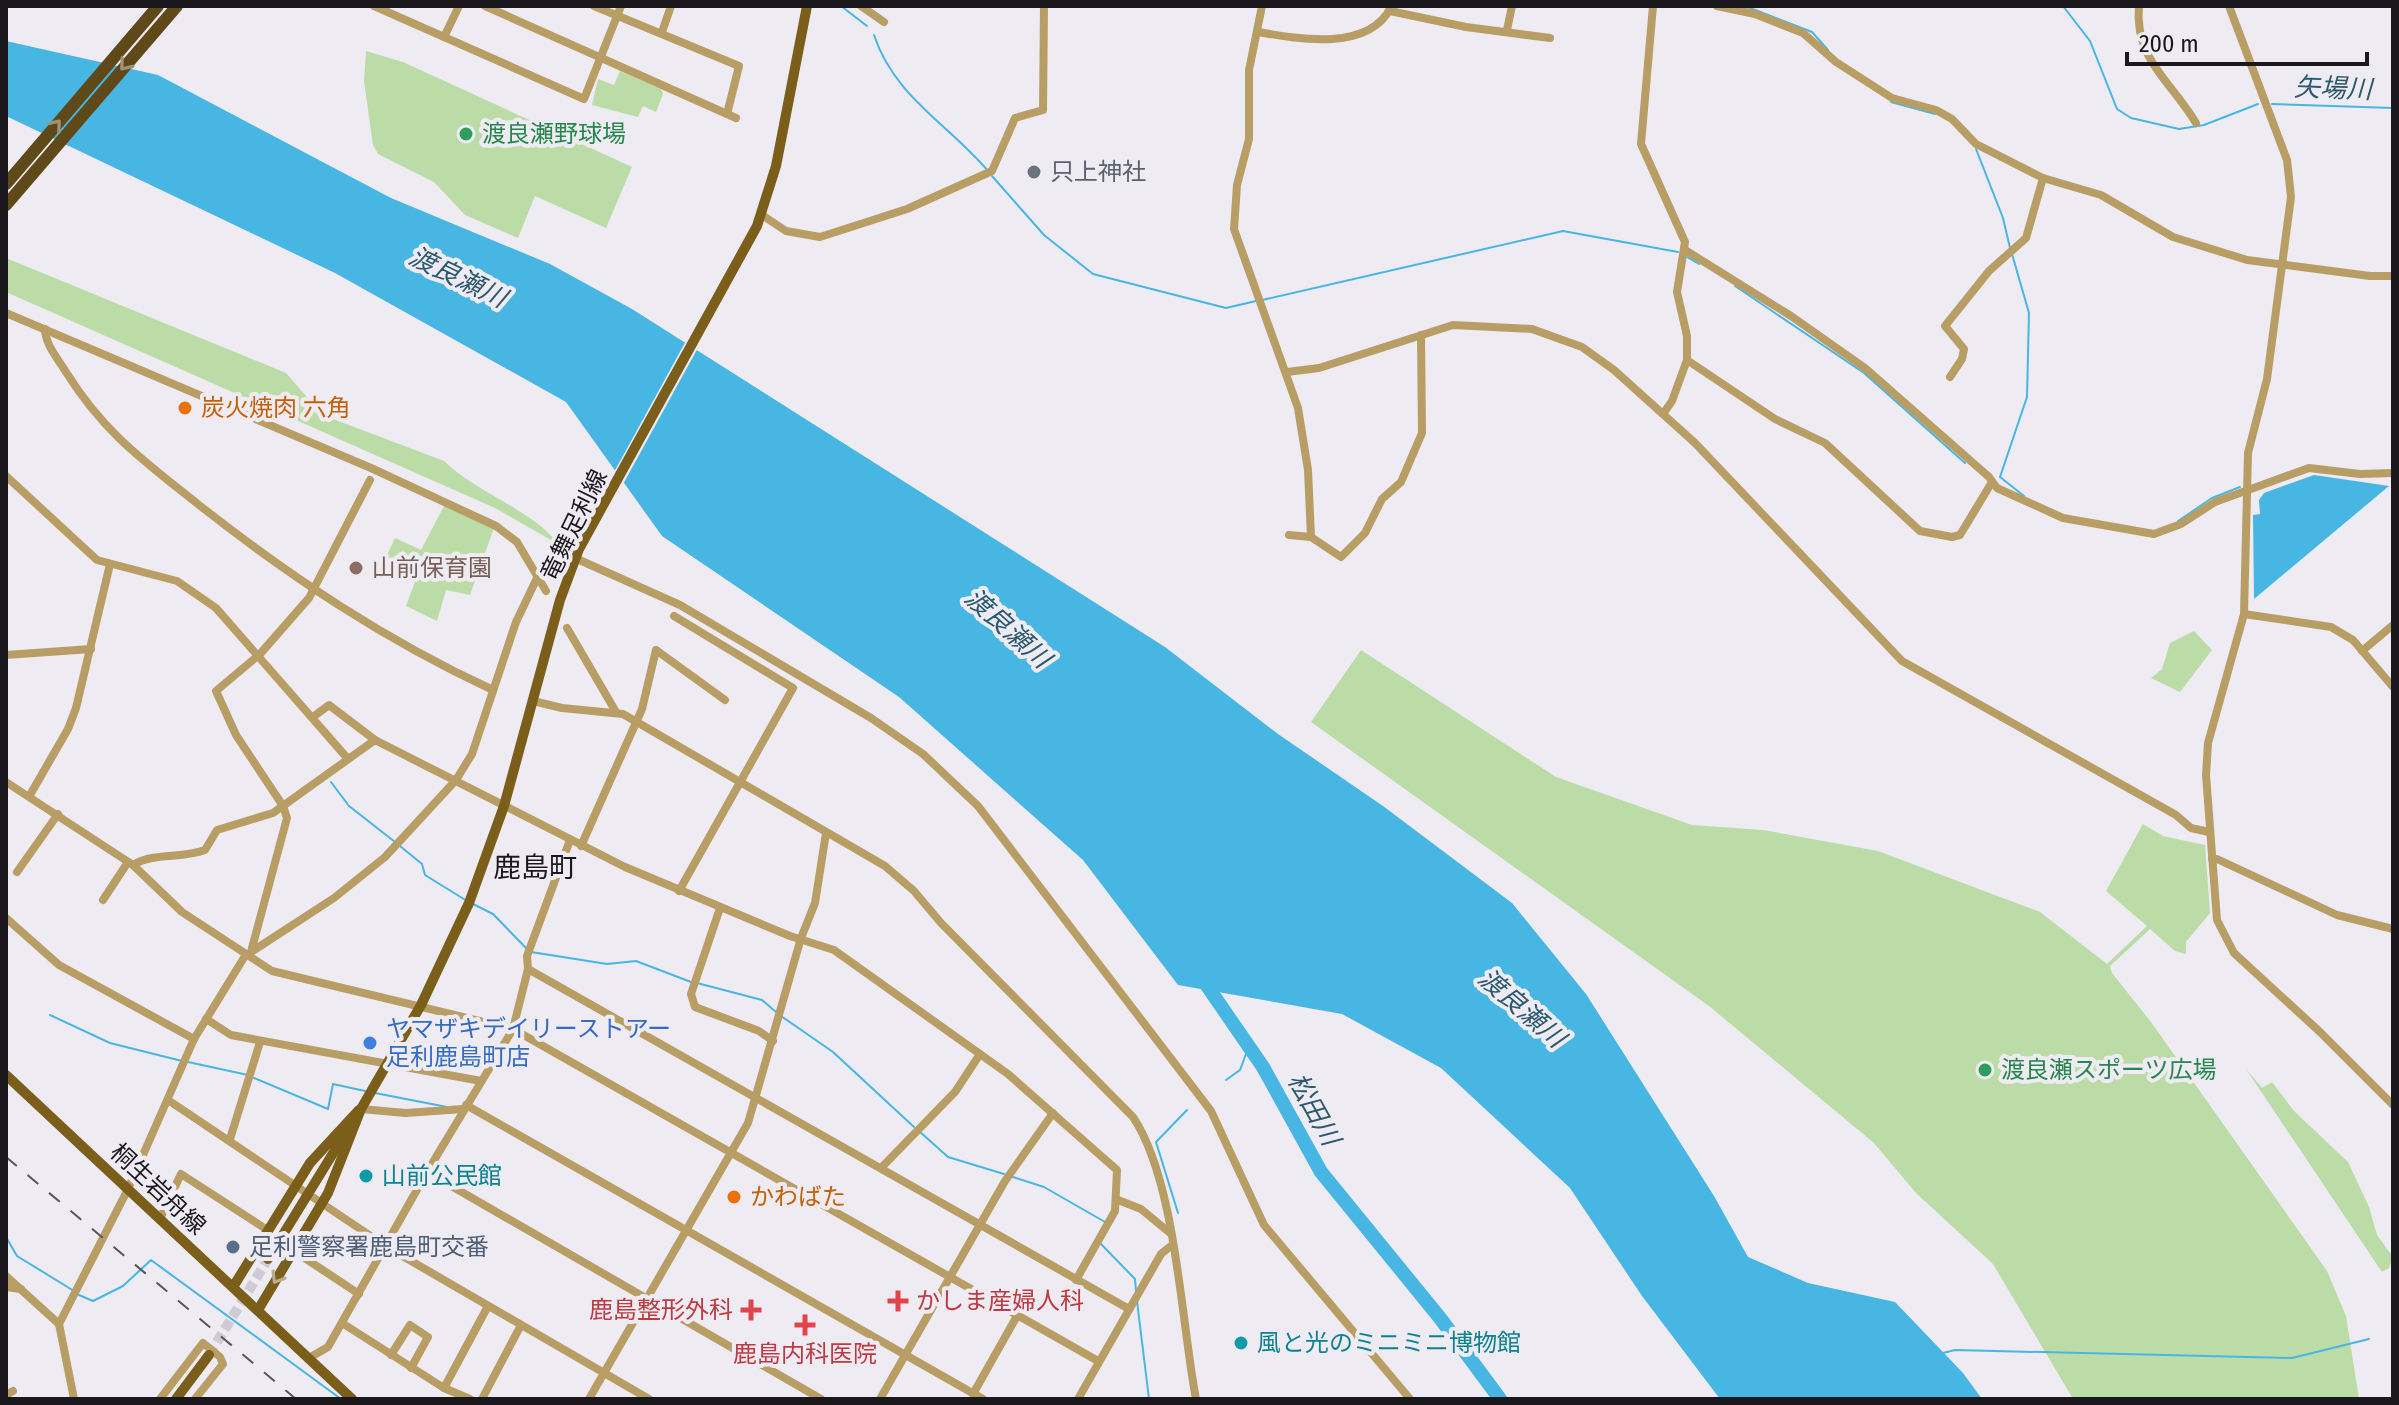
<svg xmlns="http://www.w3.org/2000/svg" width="2399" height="1405" viewBox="0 0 2399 1405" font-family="'Fira Sans Condensed','Noto Sans JP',sans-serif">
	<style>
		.green { fill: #bcdca7 }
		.water { fill: #47b6e3 }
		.pier { fill: #eeebf3 }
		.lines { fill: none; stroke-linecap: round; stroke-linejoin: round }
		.stream { stroke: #47b6e3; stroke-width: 2 }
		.river { stroke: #47b6e3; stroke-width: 14 }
		.major-tunnel { stroke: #cecbd3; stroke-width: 10; stroke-dasharray: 10 5; stroke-linecap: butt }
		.minor { stroke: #b89d65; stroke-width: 8 }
		.major { stroke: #7a5e19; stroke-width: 10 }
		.highway { stroke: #5f4918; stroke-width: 12 }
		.rail { stroke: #57555a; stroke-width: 2; stroke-dasharray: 14 14; stroke-linecap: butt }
		.oneway { stroke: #9f927b }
		.oneway2 { stroke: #baac91 }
		.leisure-dot { fill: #2e9e5b; stroke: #eeebf3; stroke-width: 3 }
		.worship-dot { fill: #6b7280; stroke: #eeebf3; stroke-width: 3 }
		.food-dot { fill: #e8710a; stroke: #eeebf3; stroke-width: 3 }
		.education-dot { fill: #8d6e63; stroke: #eeebf3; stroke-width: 3 }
		.shop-dot { fill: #3f7fe0; stroke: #eeebf3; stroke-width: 3 }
		.culture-dot { fill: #0f9aa8; stroke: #eeebf3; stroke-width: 3 }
		.service-dot { fill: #5c6f8a; stroke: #eeebf3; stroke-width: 3 }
		.health-dot { fill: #e0444e; stroke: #eeebf3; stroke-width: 3 }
		.labels { text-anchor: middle; stroke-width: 8; stroke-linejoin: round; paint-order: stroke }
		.leisure-label { font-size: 24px; fill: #27864d; stroke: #eeebf3; text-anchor: start }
		.worship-label { font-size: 24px; fill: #5b616d; stroke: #eeebf3; text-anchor: start }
		.food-label { font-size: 24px; fill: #c56008; stroke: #eeebf3; text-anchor: start }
		.street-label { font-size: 24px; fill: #1a181c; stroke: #eeebf3 }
		.education-label { font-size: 24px; fill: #785e54; stroke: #eeebf3; text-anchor: start }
		.shop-label { font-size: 24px; fill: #366cbe; stroke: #eeebf3; text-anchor: start }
		.culture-label { font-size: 24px; fill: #0d838f; stroke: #eeebf3; text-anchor: start }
		.service-label { font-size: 24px; fill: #4e5e75; stroke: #eeebf3; text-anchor: start }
		.health-label { font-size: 24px; fill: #be3a42; stroke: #eeebf3; text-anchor: start }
		.water-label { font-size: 26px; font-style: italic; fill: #2c596d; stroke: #eeebf3 }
		.quarter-label { font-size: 28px; fill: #1a181c; stroke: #eeebf3 }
	</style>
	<rect width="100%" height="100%" fill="#eeebf3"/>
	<!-- green -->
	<g class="green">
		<path d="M366 51 403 62 632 167 606 228 535 196 518 238 465 215 434 182 378 154 373 145 364 81Z"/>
		<path d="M620 71 661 89 663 94 656 112 643 106 638 117 592 105 598 79 614 85Z"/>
		<path d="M6 258 286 373 313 404 312 411 444 461C474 491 537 513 558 544L495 508 6 292Z"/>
		<path d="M444 506 494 528 470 595 446 590 437 621 406 606 416 579 383 564 395 538 421 550Z"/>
		<path d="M2194 631 2212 650 2180 692 2151 678 2162 669 2170 643Z"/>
		<path d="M1361 650 1556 777 1692 825 1763 830 1878 851 2040 912 2107 964 2147 926 2106 891 2143 824 2163 836 2205 845 2210 913 2186 942V954L2175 951 2150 929 2110 966 2112 973 2151 1022 2327 1271 2346 1316 2359 1399H2073L1993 1264 1916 1193 1874 1143 1709 1006 1311 722Z"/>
		<path d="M2246 1069 2262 1088 2272 1082 2294 1111 2348 1162 2369 1207 2377 1235 2393 1257 2389 1268 2382 1272Z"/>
	</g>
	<!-- water -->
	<g class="water">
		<path d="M6 41 158 75 391 198 550 264 632 309 1165 647 1278 734 1383 806 1512 903 1586 994 1714 1196 1748 1257 1808 1283 1895 1302 1963 1373 1982 1399H1720L1642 1296 1570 1188 1441 1068 1342 1014 1178 985 1083 860 899 697 662 536 566 402 335 273 6 116Z"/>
		<path d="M2314 475 2389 486 2254 599 2253 515 2260 514 2259 500 2264 493Z"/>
	</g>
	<!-- pier -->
	<path class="pier" d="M687 339 699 346 622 486 613 474Z"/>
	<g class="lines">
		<!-- stream -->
		<g class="stream">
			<path d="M841 6 867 26"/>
			<path d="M1745 6 1812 32 1828 50"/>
			<path d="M2063 6 2090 41 2117 109 2131 118 2179 129 2204 125 2258 104"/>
			<path d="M874 35C894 96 948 124 988 171"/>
			<path d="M1891 102 1935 114"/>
			<path d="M2272 104 2393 108"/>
			<path d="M1976 149 2003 218 2010 248"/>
			<path d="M992 176 1044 235 1093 274 1226 308 1256 301"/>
			<path d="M2012 254 2029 313 2027 397 2000 477 2024 496"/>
			<path d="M1687 257 1699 264"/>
			<path d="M1735 286 1864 373 1965 463"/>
			<path d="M1262 300 1563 231 1678 252"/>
			<path d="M2178 521 2212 498 2240 487"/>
			<path d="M331 782 349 806 395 842"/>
			<path d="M400 846 422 864 425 875 467 901"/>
			<path d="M473 904 493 914 526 948"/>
			<path d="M531 952 607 964 636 961 691 982"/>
			<path d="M697 983 762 1000 776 1012"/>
			<path d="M50 1015 110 1043 182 1061"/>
			<path d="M781 1016 833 1052 914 1127"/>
			<path d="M188 1062 248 1075"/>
			<path d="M254 1078 328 1109 333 1084 365 1091"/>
			<path d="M1226 1080 1240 1070 1249 1046"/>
			<path d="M375 1093 447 1107"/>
			<path d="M919 1131 948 1157 1004 1174"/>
			<path d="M1010 1176 1044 1187 1105 1222"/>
			<path d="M1178 1213 1156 1142 1187 1110"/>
			<path d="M6 1237 17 1256 74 1291"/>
			<path d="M1100 1243 1135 1279 1136 1291"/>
			<path d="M79 1295 93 1301 123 1286 151 1260 341 1399"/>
			<path d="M1137 1301 1149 1399"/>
			<path d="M1943 1353 1955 1350 2292 1358 2369 1339"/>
		</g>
		<!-- river -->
		<path class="river" d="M1201 977 1263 1067 1321 1172 1440 1318 1500 1399"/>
		<!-- major-tunnel -->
		<path class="major-tunnel" d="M209 1355 268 1259"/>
		<!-- minor -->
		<g class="minor">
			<path d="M374 6 584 99 621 6"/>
			<path d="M485 6 736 118"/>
			<path d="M594 6 739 66 727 114"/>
			<path d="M861 6 884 22"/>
			<path d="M1262 6 1249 70V139L1237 185 1234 229 1298 408 1308 470 1311 537 1289 535"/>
			<path d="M1653 6 1641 144 1685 242 1677 292 1687 336V360L1672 401 1663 414"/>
			<path d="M1717 6 1755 14 1803 33 1836 62 1892 98 1936 110 1952 119 1976 144 2043 178 2101 195 2173 237 2247 260 2370 276H2393"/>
			<path d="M2139 6C2134 59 2171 81 2196 123"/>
			<path d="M2229 6 2287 160 2291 197 2267 379 2248 453 2244 614 2208 743 2206 775 2217 920 2234 953 2320 1032 2393 1105"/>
			<path d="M1390 11 1466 27 1550 38"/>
			<path d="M1507 30 1512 6"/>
			<path d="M662 32 671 6"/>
			<path d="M1258 32C1298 39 1369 52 1391 7"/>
			<path d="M444 37 459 6"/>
			<path d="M762 215 786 231 820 237 907 209 992 171 1015 118 1043 110 1044 6"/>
			<path d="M1685 250 1791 316 1865 368 1989 477 1997 488 2063 518 2154 534 2181 524 2215 502 2309 468 2360 474 2393 473"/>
			<path d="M6 313 371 468 496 526 517 542 546 591"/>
			<path d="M45 329C45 344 58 359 66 372 104 433 144 461 199 505 292 578 385 640 493 690"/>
			<path d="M1687 360 1775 419 1825 443 1920 531 1952 537 1960 535 1992 482"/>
			<path d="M1287 372 1319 368 1453 325 1532 329 1582 347 1614 370 1695 443 1902 661 2176 815 2191 828 2209 832"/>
			<path d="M1950 377 1962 359 1964 349 1945 326 1989 271 2026 238 2043 178"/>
			<path d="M6 476 97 560 177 581 216 608 348 759"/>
			<path d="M1311 537 1341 557 1365 533 1382 499 1401 482 1422 433 1421 335"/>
			<path d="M575 558 680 605 871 718 923 754 978 806 1211 1111 1264 1225 1410 1399"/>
			<path d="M2244 614 2331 627 2353 640 2393 687"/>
			<path d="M674 616 793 688 679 891"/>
			<path d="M567 628 616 712"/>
			<path d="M2362 651 2393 625"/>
			<path d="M6 655 91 649"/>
			<path d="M533 701 562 708 623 714 885 866 914 891 941 923 1133 1117C1176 1181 1181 1321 1196 1399"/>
			<path d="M313 717 329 705 375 740"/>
			<path d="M6 782 133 865 182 912 272 971 513 1029 1098 1361"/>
			<path d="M30 795 68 729 76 708 110 564"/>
			<path d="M581 846 642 709 656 650 725 700"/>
			<path d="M2212 859H2217L2337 915 2393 929"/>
			<path d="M133 865C154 852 181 859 205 850L217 830 273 813 375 740 625 867 790 936 834 950 1008 1074 1117 1170 1115 1211 1076 1280"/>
			<path d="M17 872 58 814"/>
			<path d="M103 900 128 862"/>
			<path d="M720 908 691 994 695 1007 759 1031 773 1041"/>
			<path d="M6 918 59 965 194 1039"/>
			<path d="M252 948 287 818 283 806 236 735 216 691 260 654 309 598 370 480"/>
			<path d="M528 969 1129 1309"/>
			<path d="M206 1019 231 1035 481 1081"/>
			<path d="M168 1100 387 1247 649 1399"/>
			<path d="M466 1105 983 1399"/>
			<path d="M361 1109 406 1113 463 1109"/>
			<path d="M230 1139 260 1042"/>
			<path d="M881 1168 955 1092 980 1054"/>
			<path d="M427 1172 821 1399"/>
			<path d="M1118 1200 1141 1209 1170 1233"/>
			<path d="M160 1219 181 1174 269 1231"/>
			<path d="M294 1251 359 1294"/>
			<path d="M6 1276 59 1324 74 1399"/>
			<path d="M6 1287 21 1289"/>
			<path d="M342 1323 444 1388 470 1399"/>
			<path d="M59 1324 128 1189 194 1039 245 956 334 898 385 857 456 780 472 754 516 622 538 576"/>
			<path d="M391 1355 410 1325 428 1337 411 1368"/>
			<path d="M309 1358 328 1347 427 1172 513 1029 528 969 527 956 570 840"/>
			<path d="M444 1388 488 1306"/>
			<path d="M973 1394 1017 1316"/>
			<path d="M6 1395 13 1391"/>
			<path d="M160 1399 203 1343 220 1357 223 1364 195 1399"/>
			<path d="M482 1399 521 1325"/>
			<path d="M589 1399 748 1123 801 938 815 903 826 833"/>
			<path d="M880 1399 1005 1181 1053 1113"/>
			<path d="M1078 1399 1161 1254 1172 1245"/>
		</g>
		<!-- major -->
		<g class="major">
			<path d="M6 1075 352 1399"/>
			<path d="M268 1259 351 1124"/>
			<path d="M233 1287 310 1163 359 1110"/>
			<path d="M258 1310 328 1193 361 1109 421 1005 469 903 504 806 560 600 579 549 757 226 776 166 807 6"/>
			<path d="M176 1399 209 1355"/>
		</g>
		<!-- highway -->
		<g class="highway">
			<path d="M6 184 158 6"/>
			<path d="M6 205 177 6"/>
		</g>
		<!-- rail -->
		<path class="rail" d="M6 1157 296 1399"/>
	</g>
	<!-- one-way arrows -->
	<defs><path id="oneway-chevron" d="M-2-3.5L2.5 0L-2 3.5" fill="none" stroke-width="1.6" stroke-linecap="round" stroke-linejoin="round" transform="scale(2)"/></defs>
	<g class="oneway">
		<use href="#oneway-chevron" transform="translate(125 65) rotate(130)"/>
		<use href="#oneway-chevron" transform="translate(56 125) rotate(-50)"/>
	</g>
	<use class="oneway2" href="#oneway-chevron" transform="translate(277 1278) rotate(121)"/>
	<!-- markers -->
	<g class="leisure-dot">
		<circle cx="466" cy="134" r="8"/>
		<circle cx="1985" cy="1070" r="8"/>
	</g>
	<circle class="worship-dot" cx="1034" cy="172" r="8"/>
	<g class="food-dot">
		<circle cx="185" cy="408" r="8"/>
		<circle cx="734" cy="1197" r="8"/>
	</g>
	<circle class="education-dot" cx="356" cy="568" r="8"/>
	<circle class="shop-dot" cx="370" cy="1043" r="8"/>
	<g class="culture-dot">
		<circle cx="366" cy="1176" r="8"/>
		<circle cx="1241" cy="1343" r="8"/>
	</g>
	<circle class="service-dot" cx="233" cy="1247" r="8"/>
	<g class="health-dot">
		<path d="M894 1289h8v8h8v8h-8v8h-8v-8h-8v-8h8z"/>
		<path d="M747 1298h8v8h8v8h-8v8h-8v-8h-8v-8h8z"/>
		<path d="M801 1313h8v8h8v8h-8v8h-8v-8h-8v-8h8z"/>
	</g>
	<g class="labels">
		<!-- leisure labels -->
		<g class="leisure-label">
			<text x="482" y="142">渡良瀬野球場</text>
			<text x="2001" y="1078">渡良瀬スポーツ広場</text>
		</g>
		<!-- worship labels -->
		<g class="worship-label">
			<text x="1050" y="180">只上神社</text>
		</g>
		<!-- food labels -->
		<g class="food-label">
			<text x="201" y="416">炭火焼肉 六角</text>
			<text x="750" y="1205">かわばた</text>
		</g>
		<!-- street labels -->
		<g class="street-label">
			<text transform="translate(574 525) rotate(-64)" y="8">竜舞足利線</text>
			<text transform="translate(158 1189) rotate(43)" y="8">桐生岩舟線</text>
		</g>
		<!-- education labels -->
		<g class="education-label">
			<text x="372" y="576">山前保育園</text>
		</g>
		<!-- shop labels -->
		<g class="shop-label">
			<text x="386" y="1037">ヤマザキデイリーストアー<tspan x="386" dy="28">足利鹿島町店</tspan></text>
		</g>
		<!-- culture labels -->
		<g class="culture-label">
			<text x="382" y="1184">山前公民館</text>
			<text x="1257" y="1351">風と光のミニミニ博物館</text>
		</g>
		<!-- service labels -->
		<g class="service-label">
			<text x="249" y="1255">足利警察署鹿島町交番</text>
		</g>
		<!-- health labels -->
		<g class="health-label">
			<text x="916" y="1309">かしま産婦人科</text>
			<text x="733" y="1318" text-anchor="end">鹿島整形外科</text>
			<text x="805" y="1362" text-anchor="middle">鹿島内科医院</text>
		</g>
		<!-- water labels -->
		<g class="water-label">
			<text transform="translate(2333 88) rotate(2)" y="9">矢場川</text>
			<text transform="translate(458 277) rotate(26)" y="9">渡良瀬川</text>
			<text transform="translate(1008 628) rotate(42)" y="9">渡良瀬川</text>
			<text transform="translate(1522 1008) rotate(41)" y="9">渡良瀬川</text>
			<text transform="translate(1314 1109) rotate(61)" y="9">松田川</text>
		</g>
		<!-- quarter labels -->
		<g class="quarter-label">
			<text x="535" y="877">鹿島町</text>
		</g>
	</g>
	<!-- border -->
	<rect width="2399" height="1405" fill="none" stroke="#1a181c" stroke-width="16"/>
	<!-- scale -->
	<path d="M2127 52v12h240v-12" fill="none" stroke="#1a181c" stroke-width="4"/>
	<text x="2139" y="52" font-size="24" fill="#1a181c" stroke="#eeebf3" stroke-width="6" paint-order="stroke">200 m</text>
</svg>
